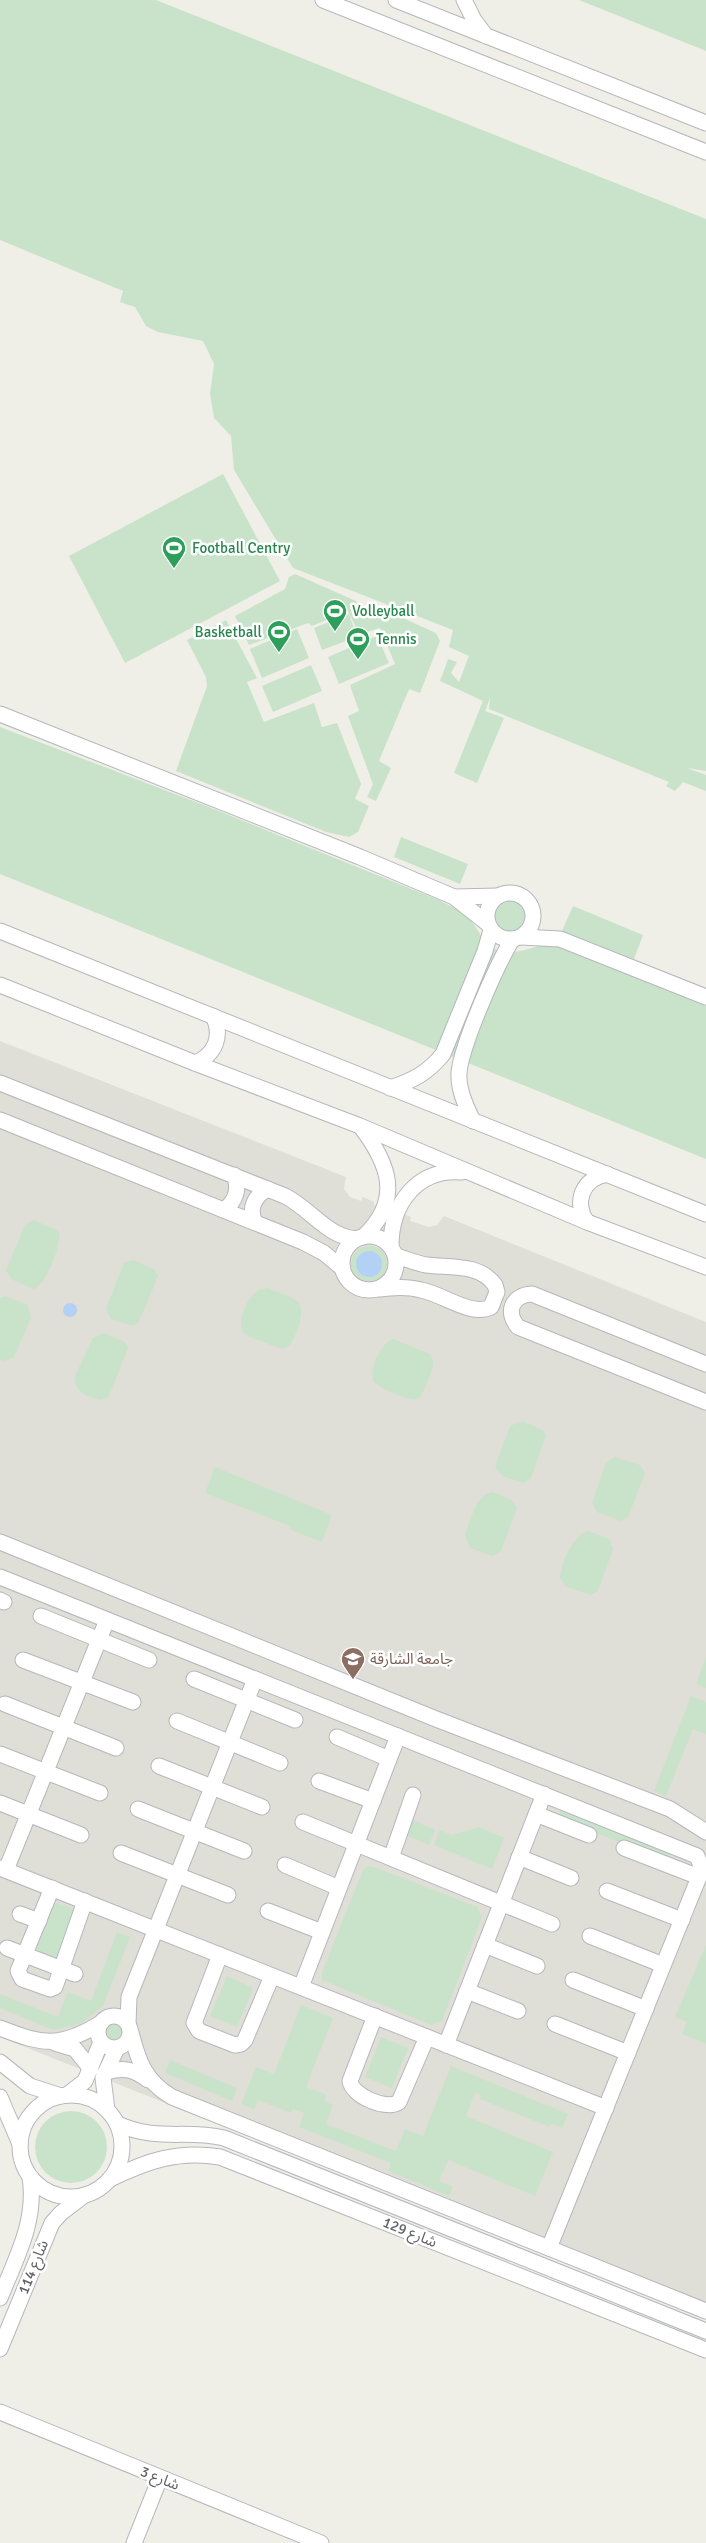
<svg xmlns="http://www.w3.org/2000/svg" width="706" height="2543" viewBox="0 0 706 2543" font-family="Signika,'Noto Sans Arabic',sans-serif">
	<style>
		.education { fill: #dfded7 }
		.green { fill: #c9e3cb }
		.water { fill: #b3d1f4 }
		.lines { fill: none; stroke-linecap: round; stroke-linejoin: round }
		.minor-casing { stroke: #b5b7bb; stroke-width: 17 }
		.minor { stroke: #fff; stroke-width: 15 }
		.labels { text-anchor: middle; stroke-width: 5; stroke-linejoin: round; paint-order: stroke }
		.leisure-label { font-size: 15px; fill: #27864d; stroke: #fff; text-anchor: start }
		.education-label { font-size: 15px; fill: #785e54; stroke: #fff; text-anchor: start }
		.street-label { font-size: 15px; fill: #606266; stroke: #fff }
	</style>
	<rect width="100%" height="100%" fill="#efefe8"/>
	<!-- education -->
	<path class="education" d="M0 1041 346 1177 344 1189 350 1197 361 1201 363 1197 374 1202V1205L399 1215 401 1213 411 1217 410 1221 429 1227 437 1225 444 1216 706 1322V2319L0 2037Z"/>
	<!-- green -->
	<g class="green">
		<path d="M0 0H156L706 219V771L687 768 706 775V791L683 782 675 791 666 786 669 782 489 709 490 698 485 711 504 718 477 783 454 773 483 701 440 681 448 659 457 662 451 673 459 682 469 656 449 647 453 630 293 568 234 470 231 436 214 418 210 394 214 364 203 341 158 332 146 326 135 307 120 302 123 291 0 240Z"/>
		<path d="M579 0H706V51Z"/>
		<path d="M223 474 280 581 125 663 69 556Z"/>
		<path d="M295 574 356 601 361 612 381 608 436 633 440 641 420 693 409 689 379 761 391 768 376 801 367 797 373 784 348 716 359 711 350 685 395 664 380 628 359 634 348 611 312 626 308 623 249 645 235 616 285 589 289 577Z"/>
		<path d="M349 614 357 637 322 650 314 628Z"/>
		<path d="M226 620 257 678 247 682 264 722 314 703 322 727 337 723 361 784 355 799 369 806 358 832 349 837 326 832 176 771 207 686 206 677 187 640Z"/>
		<path d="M297 629 309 658 262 678 250 649Z"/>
		<path d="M377 636 389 663 339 684 328 657Z"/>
		<path d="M311 665 322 691 273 712 262 686Z"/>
		<path d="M0 727 209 807 439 900C450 906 461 910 469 919 481 931 485 950 505 952 520 954 535 945 551 944L706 1006V1159L0 874Z"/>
		<path d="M401 837 468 864 460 884 394 857Z"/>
		<circle cx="509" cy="918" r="18"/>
		<path d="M573 906 643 935 634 959 562 931Z"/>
		<path d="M34 1220 58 1231C64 1241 45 1286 34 1289L11 1279 6 1270 25 1225Z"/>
		<circle cx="369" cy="1264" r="18"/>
		<path d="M133 1260 154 1269 158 1276 139 1322 133 1326 111 1319 106 1309 124 1263Z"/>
		<path d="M267 1288C292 1299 309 1296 298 1328 295 1335 293 1343 286 1348 278 1349 271 1345 264 1342 258 1340 248 1338 243 1332 236 1322 249 1287 267 1288Z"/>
		<path d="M5 1296 28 1305 31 1318 14 1357 5 1361 0 1359V1298Z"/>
		<path d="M104 1333 125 1342 128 1348 109 1396 102 1400C89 1398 75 1392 74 1378L93 1338Z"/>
		<path d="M393 1339 430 1354C436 1364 432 1371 428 1380 425 1386 423 1397 416 1399 410 1402 378 1387 374 1382 367 1371 382 1342 393 1339Z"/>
		<path d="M522 1421 543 1430 546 1435 531 1478 524 1483 502 1476 495 1467 510 1426Z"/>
		<path d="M615 1457 640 1465 645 1473 628 1517 621 1521 597 1512 592 1503 606 1463Z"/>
		<path d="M215 1467 332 1515 322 1542 289 1529 290 1526 205 1493Z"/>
		<path d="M493 1492 512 1500 517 1508 501 1551 493 1556 470 1548 465 1535C471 1521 475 1494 493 1492Z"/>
		<path d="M589 1531 609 1539 613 1549 598 1591 590 1595 565 1586 560 1577C561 1563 574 1533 589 1531Z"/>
		<path d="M706 1657V1688L696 1684Z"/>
		<path d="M691 1696 706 1702V1734L693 1729 666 1796 654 1791Z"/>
		<path d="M562 1807 671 1850 667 1861 558 1818Z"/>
		<path d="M410 1819 435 1830 429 1845 404 1834Z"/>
		<path d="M479 1827 504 1838 492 1869 434 1845 440 1830 452 1835Z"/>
		<path d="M368 1866 374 1867 477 1907 482 1917 442 2021 431 2025 322 1980V1972L363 1870Z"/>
		<path d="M57 1903 72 1908 74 1912 60 1954 52 1958 39 1953C33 1940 47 1911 57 1903Z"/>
		<path d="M117 1932 130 1937 103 2006 81 2024 53 2030 0 2008V1994L58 2017 68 1992 91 2001Z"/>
		<path d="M706 1945V2044L682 2034 687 2022 675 2017Z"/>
		<path d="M227 1976 253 1988 237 2027 210 2016Z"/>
		<path d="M301 2005 333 2018 306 2087 327 2095 324 2101 333 2105 326 2124 396 2151 405 2129 423 2136 451 2066 568 2114 562 2128 552 2123 550 2127 480 2099 481 2095 475 2092 466 2116 553 2152 535 2196 448 2160 439 2181 453 2187 449 2196 388 2171 391 2163 299 2127 304 2113 293 2109 291 2113 258 2100 254 2109 241 2104 256 2067 274 2074Z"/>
		<circle cx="114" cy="2033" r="12"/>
		<path d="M381 2037 408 2048 392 2088 365 2077Z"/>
		<path d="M170 2060 237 2088 232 2101 165 2073Z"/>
		<circle cx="71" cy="2147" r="36"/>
	</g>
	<!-- water -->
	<g class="water">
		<circle cx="369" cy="1264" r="13"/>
		<circle cx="70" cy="1310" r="7"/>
	</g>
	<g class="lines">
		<!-- minor casing -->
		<g class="minor-casing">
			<g id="minor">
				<path d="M323 0 706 152"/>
				<path d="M396 0 706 123"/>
				<path d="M464 0 474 20 486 36"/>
				<path d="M0 714 360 857 454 897 487 923"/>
				<circle cx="510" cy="916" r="23"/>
				<path d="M455 897 498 896"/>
				<path d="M0 931 706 1214"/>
				<path d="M521 937 560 939 706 997"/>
				<path d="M0 985 195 1063 360 1126 587 1222 706 1267"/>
				<path d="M195 1063C215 1055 223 1036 213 1016"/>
				<path d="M0 1083 285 1196C312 1210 326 1236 356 1239"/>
				<path d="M390 1088C412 1081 428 1073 443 1054L485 951 491 930"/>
				<path d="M0 1120 303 1242 324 1253 342 1268"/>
				<path d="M473 1121C466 1106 458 1090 459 1073 461 1046 497 964 512 940"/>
				<path d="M361 1127C389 1164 403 1200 363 1237"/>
				<path d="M224 1210C236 1201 240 1189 234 1175"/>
				<path d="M255 1222C248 1209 255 1195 268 1189"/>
				<path d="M587 1222C573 1202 583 1178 607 1174"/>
				<circle cx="369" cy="1263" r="27"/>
				<path d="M391 1246C391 1204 417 1168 462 1172"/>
				<path d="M379 1289C393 1287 407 1286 421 1290 443 1294 471 1317 491 1307L497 1292 495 1285C479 1263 449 1268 426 1265 416 1263 406 1259 396 1256"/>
				<path d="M706 1364 532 1294C512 1295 505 1312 518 1327L706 1402"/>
				<path d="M0 1542 436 1719 670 1809 706 1832"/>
				<path d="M0 1577 697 1856 701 1866 699 1877 549 2248"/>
				<path d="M0 1600 4 1602"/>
				<path d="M41 1616 149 1660"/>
				<path d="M23 1660 133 1702"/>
				<path d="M194 1679 295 1720"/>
				<path d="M5 1704 116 1748"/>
				<path d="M177 1721 280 1763"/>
				<path d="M337 1737 389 1759"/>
				<path d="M0 1754 100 1793"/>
				<path d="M159 1766 262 1807"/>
				<path d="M319 1781 373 1801"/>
				<path d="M0 1803 81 1835"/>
				<path d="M138 1809 244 1851"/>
				<path d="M536 1814 589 1835"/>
				<path d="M303 1822 552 1924"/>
				<path d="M624 1848 699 1877"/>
				<path d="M121 1853 228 1895"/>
				<path d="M519 1857 571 1878"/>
				<path d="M391 1858 413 1795"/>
				<path d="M285 1865 339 1888"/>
				<path d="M0 1868 606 2108"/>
				<path d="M6 1870 107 1620"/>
				<path d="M52 1888 18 1971 22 1979 50 1989 55 1987 85 1901"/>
				<path d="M607 1891 682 1920"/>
				<path d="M268 1911 322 1932"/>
				<path d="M20 1914 39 1921"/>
				<path d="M590 1936 663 1965"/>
				<path d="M485 1945 537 1966"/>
				<path d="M7 1948 75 1974"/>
				<path d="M220 1955 194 2023 199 2031 235 2045 241 2044 245 2040 272 1976"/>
				<path d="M573 1980 646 2009"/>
				<path d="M301 1987 398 1736"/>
				<path d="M467 1991 518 2011"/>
				<circle cx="114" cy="2032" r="16"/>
				<path d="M375 2016 350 2081C352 2096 387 2111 399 2102L427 2037"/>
				<path d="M128 2024 129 1997 255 1679"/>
				<path d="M555 2024 628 2053"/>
				<path d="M0 2028C43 2045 60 2048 101 2023"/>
				<path d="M130 2029C138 2060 144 2081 172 2097L706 2311"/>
				<path d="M55 2043 75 2049 91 2069"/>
				<path d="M446 2045 544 1794"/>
				<path d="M0 2062 30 2086 61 2096"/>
				<path d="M106 2072C124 2067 133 2069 148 2080"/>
				<circle cx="71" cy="2146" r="51"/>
				<path d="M67 2095 85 2081 101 2042"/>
				<path d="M0 2097 20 2144"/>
				<path d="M107 2110 103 2078 117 2048"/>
				<path d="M118 2124C158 2142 185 2129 224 2138L706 2331"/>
				<path d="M110 2179C147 2161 178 2150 220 2157L706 2350"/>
				<path d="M0 2298C16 2258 37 2221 30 2177"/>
				<path d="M0 2349 52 2223 61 2213 82 2197"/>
				<path d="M0 2412 321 2543"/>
				<path d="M134 2543 160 2478"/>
			</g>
		</g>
		<!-- minor -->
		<use href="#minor" class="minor"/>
	</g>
	<!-- icons -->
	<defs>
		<g id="stadium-pin" transform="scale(1.25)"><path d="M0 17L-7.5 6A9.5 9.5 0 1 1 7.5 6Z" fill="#2e9e5b" stroke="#fff"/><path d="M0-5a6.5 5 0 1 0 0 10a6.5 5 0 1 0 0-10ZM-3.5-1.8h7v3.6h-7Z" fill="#fff"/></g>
		<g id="university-pin" transform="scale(1.25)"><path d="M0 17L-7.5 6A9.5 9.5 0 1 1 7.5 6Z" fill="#8d6e63" stroke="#fff"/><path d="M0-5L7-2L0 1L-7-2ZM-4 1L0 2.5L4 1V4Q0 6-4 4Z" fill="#fff"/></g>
	</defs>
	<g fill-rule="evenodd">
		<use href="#stadium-pin" x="174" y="548"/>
		<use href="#stadium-pin" x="335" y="611"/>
		<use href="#stadium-pin" x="279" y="632"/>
		<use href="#stadium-pin" x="358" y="639"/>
		<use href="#university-pin" x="353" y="1659"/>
	</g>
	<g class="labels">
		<!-- leisure labels -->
		<g class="leisure-label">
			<text x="192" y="553">Football Centry</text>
			<text x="352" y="616">Volleyball</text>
			<text x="262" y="637" text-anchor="end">Basketball</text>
			<text x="376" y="644">Tennis</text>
		</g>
		<!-- education labels -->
		<g class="education-label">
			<text x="370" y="1664">جامعة الشارقة</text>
		</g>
		<!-- street labels -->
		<g class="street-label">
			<text transform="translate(410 2232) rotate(22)" y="5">شارع 129</text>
			<text transform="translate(33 2267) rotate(-68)" y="5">شارع 114</text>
			<text transform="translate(160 2478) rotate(22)" y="5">شارع 3</text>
		</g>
	</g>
</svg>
